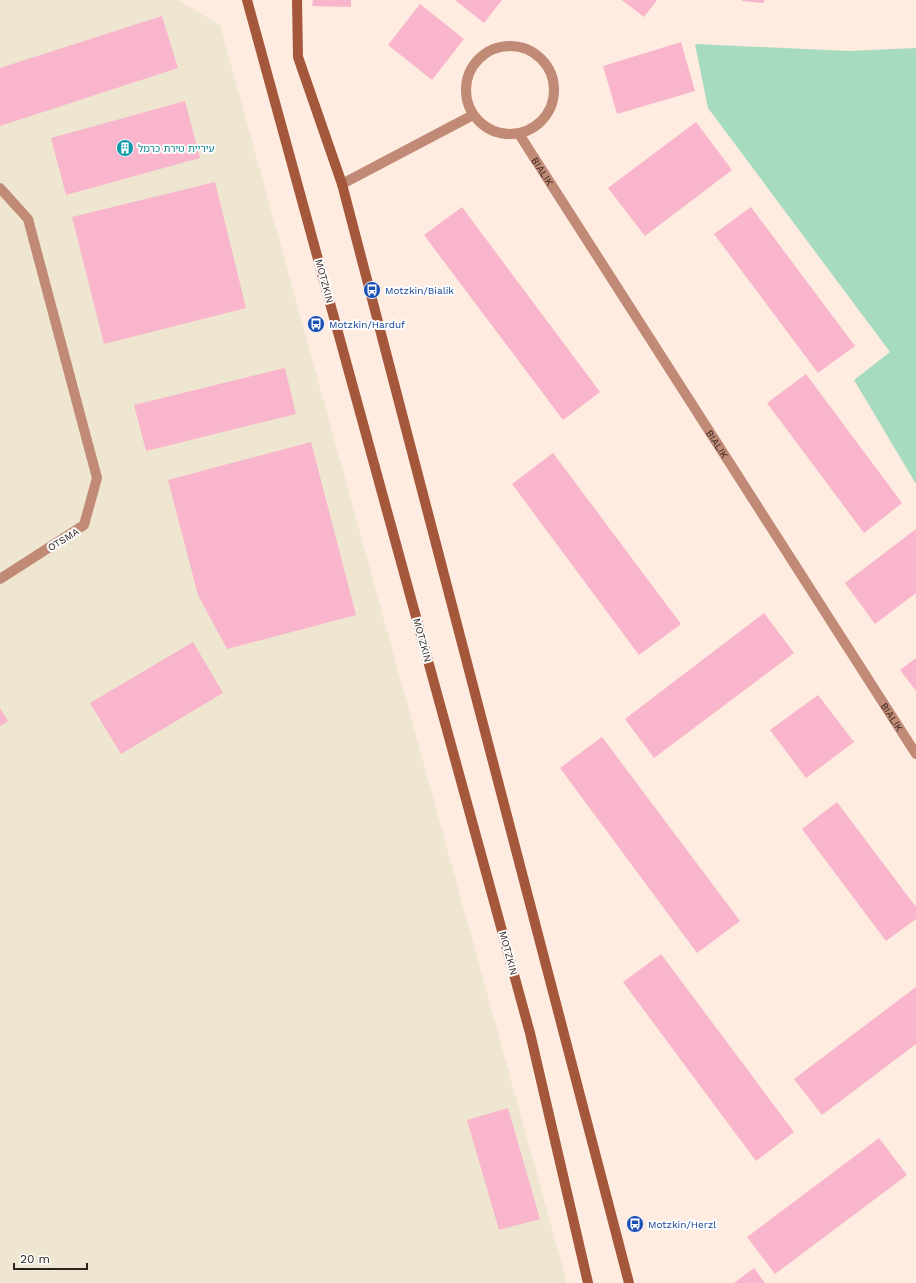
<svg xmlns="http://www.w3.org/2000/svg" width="916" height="1283" viewBox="0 0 916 1283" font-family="'Work Sans','Noto Sans Hebrew',sans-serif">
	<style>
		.commercial { fill: #eee6d0 }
		.green { fill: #a6dbbf }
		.building { fill: #f9b5cb }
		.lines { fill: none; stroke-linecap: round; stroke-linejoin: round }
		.street { stroke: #c18a77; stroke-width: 10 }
		.secondary { stroke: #a5573b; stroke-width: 10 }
		.labels { text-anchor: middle; stroke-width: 4; stroke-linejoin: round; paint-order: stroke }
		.culture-label { font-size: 10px; fill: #0d838f; stroke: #fdfdfd; text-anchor: start }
		.street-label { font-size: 10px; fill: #2d221b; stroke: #fdfdfd }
		.transit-label { font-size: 10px; fill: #164399; stroke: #fdfdfd; text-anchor: start }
	</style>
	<rect width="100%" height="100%" fill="#feece0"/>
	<!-- commercial -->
	<path class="commercial" d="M0 0H178L220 25 567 1283H0Z"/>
	<!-- green -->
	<path class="green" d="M695 44 849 51 916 48V484L854 380 890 352 708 108Z"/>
	<!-- building -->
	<g class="building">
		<path d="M313 0H351V7L312 6Z"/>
		<path d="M455 0H502L484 23Z"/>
		<path d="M622 0H657L644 17Z"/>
		<path d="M742 0H765L763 3 742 1Z"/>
		<path d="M420 4 464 39 432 80 388 45Z"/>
		<path d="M162 16 178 68 0 126V68Z"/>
		<path d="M681 42 695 91 617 114 603 66Z"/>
		<path d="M185 101 200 158 66 195 51 138Z"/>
		<path d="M696 122 732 170 645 236 608 188Z"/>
		<path d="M215 182 246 308 104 344 72 217Z"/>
		<path d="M462 207 600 392 563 420 424 235Z"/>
		<path d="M751 207 855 346 818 373 714 234Z"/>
		<path d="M285 368 296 414 146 451 134 405Z"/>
		<path d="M806 374 902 503 864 533 767 403Z"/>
		<path d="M311 442 356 615 227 649 198 595 168 480Z"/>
		<path d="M553 453 681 624 639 655 512 484Z"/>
		<path d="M916 529V593L875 624 845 583Z"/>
		<path d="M764 613 794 653 654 758 625 719Z"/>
		<path d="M193 642 223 693 121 754 90 703Z"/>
		<path d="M916 658V691L900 670Z"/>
		<path d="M818 695 854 742 806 778 770 730Z"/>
		<path d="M0 708 8 721 0 726Z"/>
		<path d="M602 737 740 921 697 953 560 768Z"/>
		<path d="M837 802 916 907V919L886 941 802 829Z"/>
		<path d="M661 954 794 1132 756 1161 623 982Z"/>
		<path d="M916 987V1044L822 1115 794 1079Z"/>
		<path d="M508 1108 540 1219 499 1230 467 1120Z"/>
		<path d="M879 1138 907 1175 775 1274 747 1237Z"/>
		<path d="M754 1268 765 1283H734Z"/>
	</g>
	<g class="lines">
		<!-- street -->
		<g class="street">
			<circle cx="510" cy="90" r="44"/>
			<path id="s1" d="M519 134 916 754"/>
			<path d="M342 184 473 115"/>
			<path d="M0 188 28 219 97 478 84 525 0 579"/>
		</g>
		<!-- secondary -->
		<g class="secondary">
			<path d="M247 0 530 1033 588 1283"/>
			<path d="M297 0 298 57 342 184 629 1283"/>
		</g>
	</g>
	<!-- icons -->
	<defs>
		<g id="building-disc" transform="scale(0.9)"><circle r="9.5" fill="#0f9aa8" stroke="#fdfdfd"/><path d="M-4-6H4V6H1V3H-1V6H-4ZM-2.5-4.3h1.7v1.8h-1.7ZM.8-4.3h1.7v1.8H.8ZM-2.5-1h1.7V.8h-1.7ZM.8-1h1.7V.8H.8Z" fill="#fff"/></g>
		<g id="bus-disc" transform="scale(0.9)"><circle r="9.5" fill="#1a4fb4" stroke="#fdfdfd"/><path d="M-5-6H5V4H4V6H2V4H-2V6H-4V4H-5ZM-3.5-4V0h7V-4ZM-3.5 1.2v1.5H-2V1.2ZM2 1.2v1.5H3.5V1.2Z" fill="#fff"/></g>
	</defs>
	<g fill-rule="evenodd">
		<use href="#building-disc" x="125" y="148"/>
		<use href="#bus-disc" x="372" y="290"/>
		<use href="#bus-disc" x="316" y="324"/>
		<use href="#bus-disc" x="635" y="1224"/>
	</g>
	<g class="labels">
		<!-- culture labels -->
		<g class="culture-label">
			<text x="138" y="152">עיריית טירת כרמל</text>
		</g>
		<!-- street labels -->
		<g class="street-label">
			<text dy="4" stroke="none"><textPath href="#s1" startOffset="44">BIALIK</textPath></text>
			<text transform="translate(325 281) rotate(75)" y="4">MOTZKIN</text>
			<text dy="4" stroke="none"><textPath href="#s1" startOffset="368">BIALIK</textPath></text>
			<text transform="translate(63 539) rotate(-32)" y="4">OTSMA</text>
			<text transform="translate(423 640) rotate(75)" y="4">MOTZKIN</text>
			<text dy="4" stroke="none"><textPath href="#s1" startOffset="692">BIALIK</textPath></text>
			<text transform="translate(509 953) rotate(75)" y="4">MOTZKIN</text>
		</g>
		<!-- transit labels -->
		<g class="transit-label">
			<text x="385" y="294">Motzkin/Bialik</text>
			<text x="329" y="328">Motzkin/Harduf</text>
			<text x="648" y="1228">Motzkin/Herzl</text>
		</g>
	</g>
	<!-- scale -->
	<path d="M14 1263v6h73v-6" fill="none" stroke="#2d221b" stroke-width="2"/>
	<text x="20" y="1263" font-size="12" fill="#2d221b" stroke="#fdfdfd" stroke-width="3" paint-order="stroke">20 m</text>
</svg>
